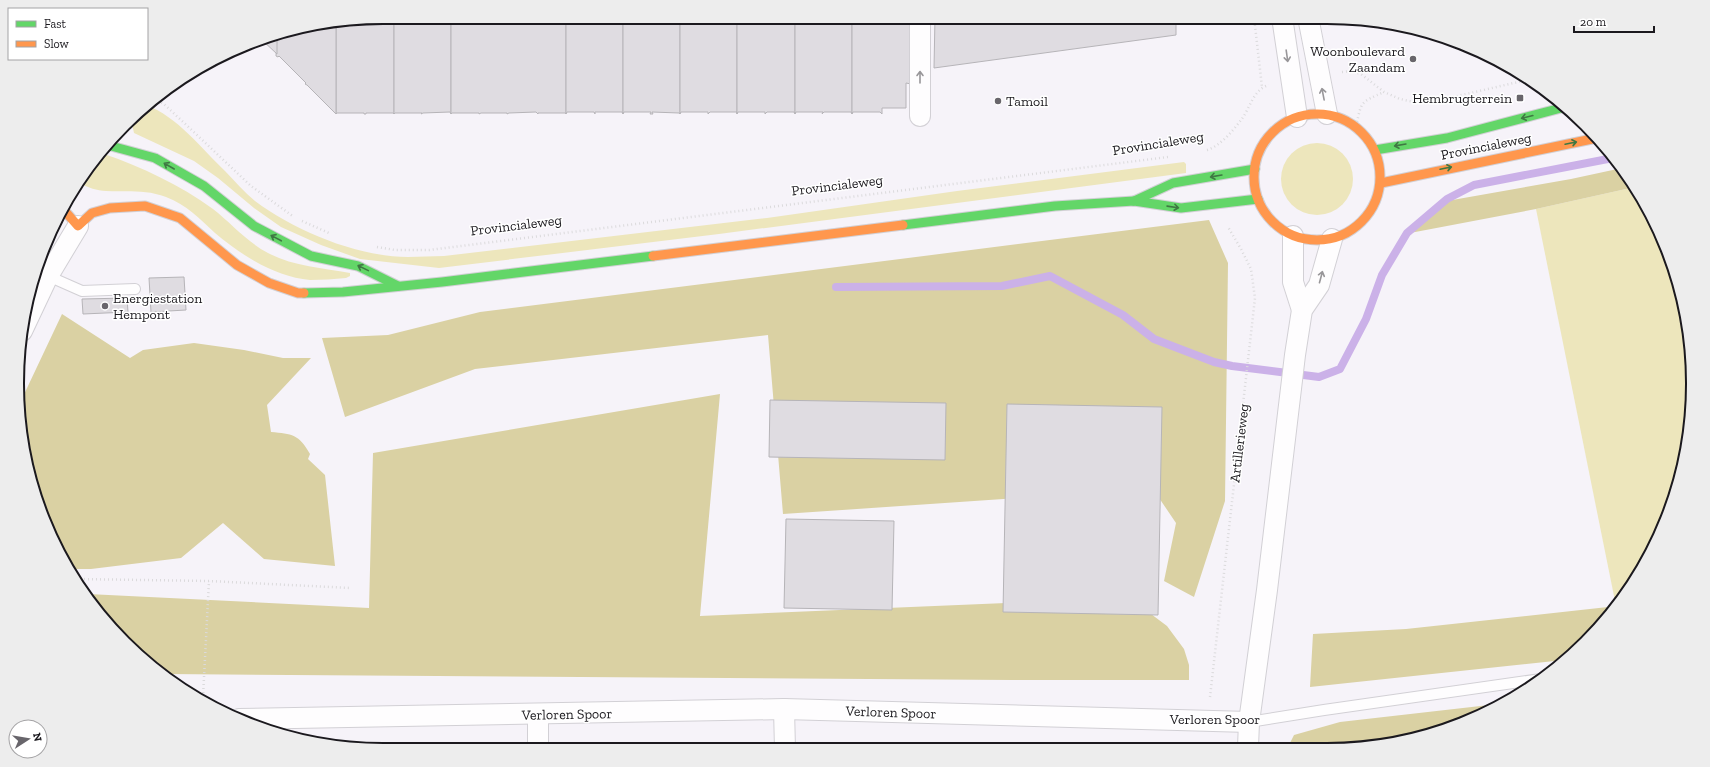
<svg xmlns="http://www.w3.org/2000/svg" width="1710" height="767" viewBox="0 0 1710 767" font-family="'Zilla Slab',serif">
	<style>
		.green { fill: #ede6bc }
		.forest { fill: #dad1a3 }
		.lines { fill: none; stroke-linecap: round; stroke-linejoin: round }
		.stream { stroke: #cbb1e8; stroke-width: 8 }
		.building { fill: #dfdce1; stroke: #b6b4b8 }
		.lane-casing { stroke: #d2d0d5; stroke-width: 12 }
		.street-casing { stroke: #d2d0d5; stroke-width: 22 }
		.fast-casing { stroke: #d2d0d5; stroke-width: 11 }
		.slow-casing { stroke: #d2d0d5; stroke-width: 11 }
		.path { stroke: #dbdadc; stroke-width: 2.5; stroke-dasharray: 1 3; stroke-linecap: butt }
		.lane { stroke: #fefdfe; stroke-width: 10 }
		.street { stroke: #fefdfe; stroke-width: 20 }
		.fast { stroke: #63d668; stroke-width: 9 }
		.slow { stroke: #ff974d; stroke-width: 9 }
		.oneway { stroke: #989699 }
		.oneway2 { stroke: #3f7843 }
		.poi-dot { fill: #68656b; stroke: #fff; stroke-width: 1.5 }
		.labels { text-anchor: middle; stroke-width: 3; stroke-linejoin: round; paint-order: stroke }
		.poi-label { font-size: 14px; fill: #1b191e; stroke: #fff; text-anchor: end }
		.street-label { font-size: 14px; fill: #1b191e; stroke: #fff }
		.rim { fill: none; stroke: #1b191e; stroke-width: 2 }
	</style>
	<rect width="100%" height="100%" fill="#f6f3f9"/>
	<!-- green -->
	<g class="green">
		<path d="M146 105C178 117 201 148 225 171 235 181 244 192 255 201 295 231 358 257 408 257 420 257 432 256 444 256L767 218 957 191 1184 162 1186 164V173L719 234 439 268 360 259 321 245 281 227 254 208 218 178 194 161 134 133 132 124 130 123Z"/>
		<circle cx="1317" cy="179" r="36"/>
		<path d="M104 154C142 167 180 185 213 209 231 223 247 242 268 253 292 266 323 268 350 273V276L346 278C334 279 322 280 310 280 275 277 241 255 215 233 199 218 187 205 166 197 145 189 127 192 106 191 97 191 88 187 80 184Z"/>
		<path d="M1635 187 1665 243 1686 312 1693 383 1686 455 1665 524 1616 606 1536 209Z"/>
	</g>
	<!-- forest -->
	<g class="forest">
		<path d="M1622 168 1635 187 1536 209 1410 233 1441 202 1571 179Z"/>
		<path d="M1209 220 1228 263 1225 501 1194 597 1164 581 1176 523 1153 489 783 514 768 335 475 369 345 417 322 338 388 335 480 312Z"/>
		<path d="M62 314 130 358 143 350 194 343 244 350 283 358H311L267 405 271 432C292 434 299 434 310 454L308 459 325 475 335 566 264 559 223 523 181 558 91 569H68L24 455 19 405Z"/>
		<path d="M720 394 700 616 1100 599 1151 614 1167 626 1184 649 1189 665V680H1012L165 674 142 659 88 594 369 608 373 453Z"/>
		<path d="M1617 606 1564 660 1310 687 1313 634 1406 629Z"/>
		<path d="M1498 704 1467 722 1375 747H1288L1294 735 1340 722Z"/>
	</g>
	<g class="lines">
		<!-- stream -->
		<path class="stream" d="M836 287 1002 286 1050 276 1123 315 1154 339 1214 362 1232 366 1319 377 1340 369 1366 319 1382 275 1407 233 1447 199 1474 185 1613 158"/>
	</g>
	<!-- building -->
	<g class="building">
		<path d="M384 17H394V114L393 113H366V114H364V113H337L336 114V25Z"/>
		<path d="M394 17H451V114L450 112 423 113 421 114 422 113H395L394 114Z"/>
		<path d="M451 17H566V114L565 113H538V114L536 112 509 113 507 114V113H481L479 114V113H452L451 114Z"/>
		<path d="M566 17H623V114L622 112H595V114L594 112H567L566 114Z"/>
		<path d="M623 17H680V114L679 113 652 112 653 114H650L651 112H624L623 114Z"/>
		<path d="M680 17H737V114V112H710L708 114V112H681L680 114Z"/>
		<path d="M737 17H795V114L794 112H767L765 114V112H738L737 114Z"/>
		<path d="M795 17H852V114L851 112H824L822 114 823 112H796L795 114Z"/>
		<path d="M852 17H910L911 84 906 83V108H882V114L880 112H853L852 114Z"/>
		<path d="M935 17H1176V35L934 68Z"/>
		<path d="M336 25V114L307 85 305 84 306 83 279 56 278 57 276 56 277 35Z"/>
		<path d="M277 35V54L261 39Z"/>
		<path d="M184 277 186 310 151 312 149 278Z"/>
		<path d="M127 298 128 312 83 314 82 299Z"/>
		<path d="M770 400 946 403 945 460 769 457Z"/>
		<path d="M1007 404 1162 407 1158 615 1003 612Z"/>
		<path d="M786 519 894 521 892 610 784 608Z"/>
	</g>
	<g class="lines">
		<!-- lane casing -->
		<g class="lane-casing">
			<g id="lane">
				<path d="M48 276 82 291 135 289"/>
				<path d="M1249 722 1324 710 1541 679"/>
			</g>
		</g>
		<!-- street casing -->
		<g class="street-casing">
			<g id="street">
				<path d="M920 17V116"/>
				<path d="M1282 17 1297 117"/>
				<path d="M1308 17 1327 114"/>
				<path d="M1293 236V282L1302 310"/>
				<path d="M22 331 48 276 78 226"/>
				<path d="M784 709 785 749"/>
				<path d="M239 719 784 709 1249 722"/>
				<path d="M1248 747 1249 722 1267 590 1295 355 1302 310 1319 285 1332 239"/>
				<path d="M538 750V715"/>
			</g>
		</g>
		<!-- fast casing -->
		<g class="fast-casing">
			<g id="fast">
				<path d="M111 146 155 158 204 186 254 226 311 256 358 266 398 286"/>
				<path d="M1375 150 1447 138 1565 107"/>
				<path d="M1134 201 1173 183 1255 169"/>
				<path d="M903 225 1055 206 1134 201 1181 208 1258 199"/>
				<path d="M304 293 343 292 442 282 653 256"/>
			</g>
		</g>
		<!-- slow casing -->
		<g class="slow-casing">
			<g id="slow">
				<circle cx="1317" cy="177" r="63"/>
				<path d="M1381 183 1597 138"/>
				<path d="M63 209 78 226 92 213 110 208 145 206 180 218 237 265 269 283 298 293H304"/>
				<path d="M653 256 903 225"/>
			</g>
		</g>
		<!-- path -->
		<g class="path">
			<path d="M1254 17 1262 87"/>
			<path d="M1342 72 1351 71 1361 74 1384 92 1400 99 1419 103 1436 101 1531 79"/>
			<path d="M154 99 164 104 251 186 294 217"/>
			<path d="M1356 126C1362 100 1360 103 1384 92"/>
			<path d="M1207 150C1220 146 1232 132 1241 120 1250 109 1253 89 1269 85"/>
			<path d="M302 221 329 233"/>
			<path d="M377 247 395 250H429L1168 157"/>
			<path d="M76 579 209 581 351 588"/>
			<path d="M203 697 209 581"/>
			<path d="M1210 697 1255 298 1251 269 1241 249 1228 227"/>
		</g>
		<!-- lane -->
		<use href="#lane" class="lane"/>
		<!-- street -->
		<use href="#street" class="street"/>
		<!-- fast -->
		<use href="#fast" class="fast"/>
		<!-- slow -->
		<use href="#slow" class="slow"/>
	</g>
	<!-- one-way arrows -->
	<defs><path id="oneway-shaft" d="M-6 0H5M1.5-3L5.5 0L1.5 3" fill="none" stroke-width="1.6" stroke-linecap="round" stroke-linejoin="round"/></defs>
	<g class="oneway">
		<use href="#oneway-shaft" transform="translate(1287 56) rotate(82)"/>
		<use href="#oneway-shaft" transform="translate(920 77) rotate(-90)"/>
		<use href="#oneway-shaft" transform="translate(1323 94) rotate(-101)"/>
		<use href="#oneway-shaft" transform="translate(1321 277) rotate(-75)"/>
	</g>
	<g class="oneway2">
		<use href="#oneway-shaft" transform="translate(1527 117) rotate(166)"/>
		<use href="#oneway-shaft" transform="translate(1571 143) rotate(-12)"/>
		<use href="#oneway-shaft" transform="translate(1400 145) rotate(170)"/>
		<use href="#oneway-shaft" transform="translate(169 166) rotate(-150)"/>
		<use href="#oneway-shaft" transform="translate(1446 168) rotate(-12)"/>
		<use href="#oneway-shaft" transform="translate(1216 176) rotate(170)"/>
		<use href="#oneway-shaft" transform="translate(1173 207) rotate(8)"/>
		<use href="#oneway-shaft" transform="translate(276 238) rotate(-152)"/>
		<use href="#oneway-shaft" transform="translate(363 268) rotate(-154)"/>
	</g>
	<!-- markers -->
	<g class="poi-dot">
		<circle cx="1413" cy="59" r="4"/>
		<rect x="1516" y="94" width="8" height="8" rx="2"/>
		<circle cx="998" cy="101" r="4"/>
		<circle cx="105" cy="306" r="4"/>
	</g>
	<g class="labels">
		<!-- poi labels -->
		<g class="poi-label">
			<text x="1405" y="56">Woonboulevard<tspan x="1405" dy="16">Zaandam</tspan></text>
			<text x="1512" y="103">Hembrugterrein</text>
			<text x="1006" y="106" text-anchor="start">Tamoil</text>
			<text x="113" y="303" text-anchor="start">Energiestation<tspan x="113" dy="16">Hempont</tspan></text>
		</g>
		<!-- street labels -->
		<g class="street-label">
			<text transform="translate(1158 143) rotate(-9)" y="5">Provincialeweg</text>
			<text transform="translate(1486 146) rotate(-11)" y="5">Provincialeweg</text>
			<text transform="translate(837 185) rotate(-7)" y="5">Provincialeweg</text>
			<text transform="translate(516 225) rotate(-7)" y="5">Provincialeweg</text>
			<text transform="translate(1239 443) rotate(-83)" y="5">Artillerieweg</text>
			<text transform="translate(891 712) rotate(2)" y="5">Verloren Spoor</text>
			<text transform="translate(567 714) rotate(-1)" y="5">Verloren Spoor</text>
			<text x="1215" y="724">Verloren Spoor</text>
		</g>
	</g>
	<!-- crop -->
	<path d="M0 0H1710V767H0ZM383 24H1327A359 359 0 0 1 1686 383V384A359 359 0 0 1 1327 743H383A359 359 0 0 1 24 384V383A359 359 0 0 1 383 24Z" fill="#ededed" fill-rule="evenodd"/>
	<path class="rim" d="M383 24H1327A359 359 0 0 1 1686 383V384A359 359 0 0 1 1327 743H383A359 359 0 0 1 24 384V383A359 359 0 0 1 383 24Z"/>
	<!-- legend -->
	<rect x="8" y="8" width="140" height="52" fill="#ffffff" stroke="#a4a3a5"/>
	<rect x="16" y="21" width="20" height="6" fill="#63d668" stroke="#a4a3a5"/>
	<text x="44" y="28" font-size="12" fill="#1b191e">Fast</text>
	<rect x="16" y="41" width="20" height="6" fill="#ff974d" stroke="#a4a3a5"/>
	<text x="44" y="48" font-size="12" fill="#1b191e">Slow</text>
	<!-- north arrow -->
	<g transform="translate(28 739) rotate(78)"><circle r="19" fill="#ffffff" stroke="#a4a3a5"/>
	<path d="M0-3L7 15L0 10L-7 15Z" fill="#68656b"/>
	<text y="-6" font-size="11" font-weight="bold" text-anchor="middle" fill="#1b191e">N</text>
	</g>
	<!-- scale -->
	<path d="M1574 26v6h80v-6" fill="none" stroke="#1b191e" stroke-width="2"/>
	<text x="1580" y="26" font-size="12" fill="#1b191e" stroke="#ffffff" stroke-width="3" paint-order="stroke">20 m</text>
</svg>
